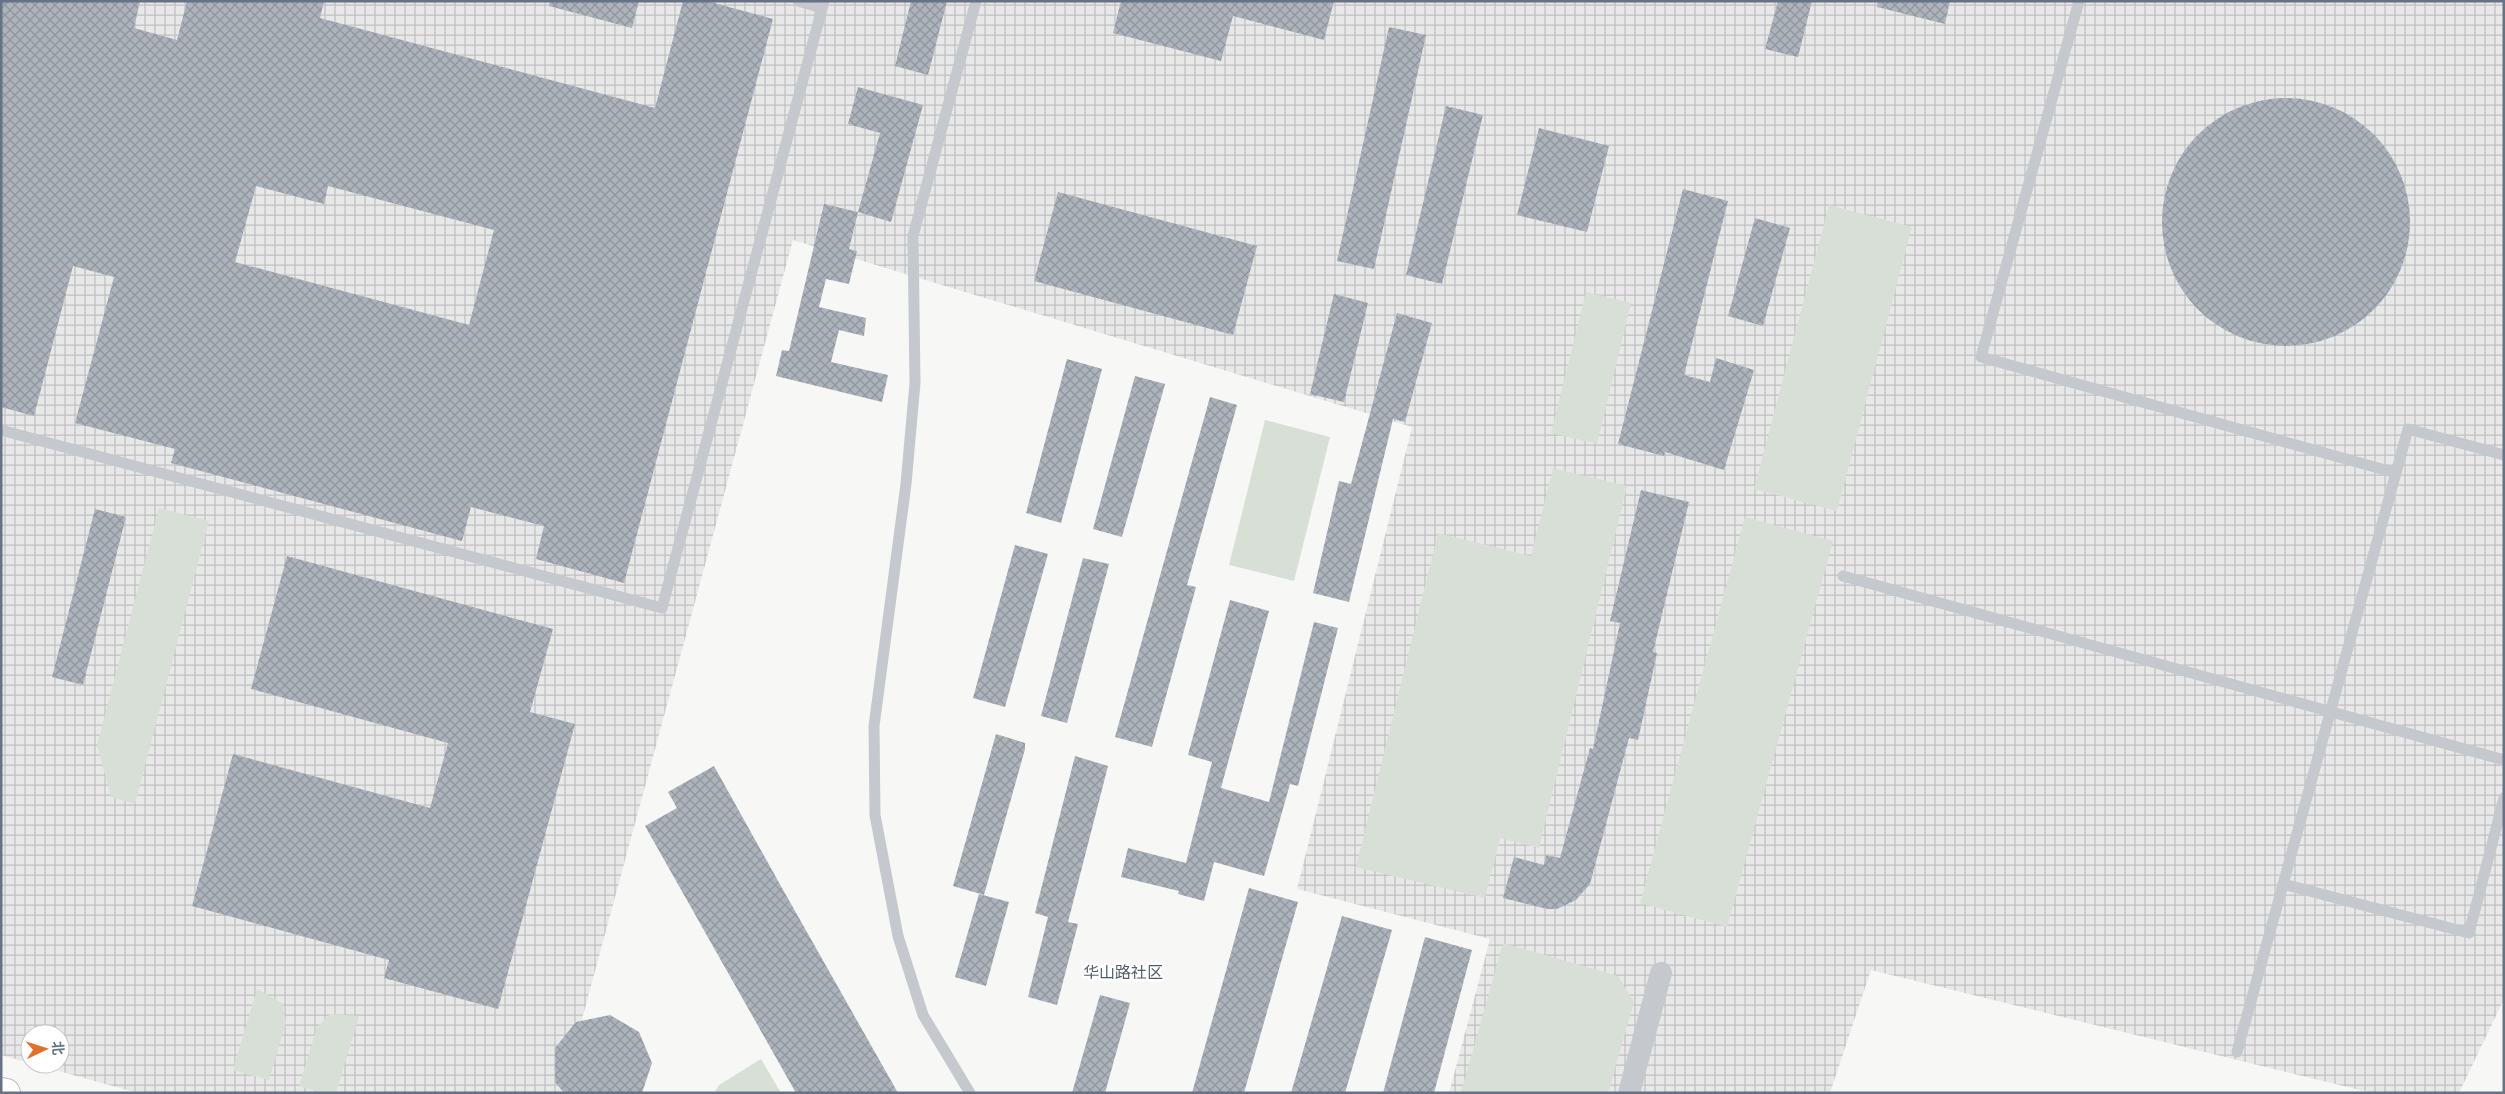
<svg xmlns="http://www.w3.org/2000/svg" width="2505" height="1094" viewBox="0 0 2505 1094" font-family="'DejaVu Sans','Noto Sans SC',sans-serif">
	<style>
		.industrial { fill: url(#industrial-grid) }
		.green { fill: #d8dfd6 }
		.building { fill: url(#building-cross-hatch); fill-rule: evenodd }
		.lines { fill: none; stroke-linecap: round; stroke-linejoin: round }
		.primary-casing { stroke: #b8bbc0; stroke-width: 30 }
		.service { stroke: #c5c8cc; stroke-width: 11 }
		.minor { stroke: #c5c8cc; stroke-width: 22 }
		.primary { stroke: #fff; stroke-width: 28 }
		.labels { text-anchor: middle; stroke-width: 5; stroke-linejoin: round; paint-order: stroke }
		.quarter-label { font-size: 16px; fill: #545e6b; stroke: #fff }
	</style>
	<defs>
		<pattern id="industrial-grid" width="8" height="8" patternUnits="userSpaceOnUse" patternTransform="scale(1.25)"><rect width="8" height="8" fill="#e8e8e8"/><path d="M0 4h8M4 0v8" fill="none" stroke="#c0c0c2"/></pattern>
		<pattern id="building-cross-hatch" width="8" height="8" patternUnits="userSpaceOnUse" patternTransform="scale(1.25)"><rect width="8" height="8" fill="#adb3bb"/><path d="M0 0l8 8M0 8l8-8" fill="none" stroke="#91969e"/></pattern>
	</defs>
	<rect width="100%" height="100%" fill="#f7f8f5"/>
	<!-- industrial -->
	<path class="industrial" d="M1 1H2504V999L2459 1093H2372L1871 970 1830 1093H1449L1490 939 1297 889 1412 427 793 240 562 1093H138L33 1064H60V1034H30V1063L1 1055Z"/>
	<!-- green -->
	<g class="green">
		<path d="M1829 205 1912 227 1837 511 1754 489Z"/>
		<path d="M1586 292 1631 303 1597 444 1551 433Z"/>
		<path d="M1265 420 1330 437 1294 581 1229 565Z"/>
		<path d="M1553 468 1627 486 1539 848 1500 838 1485 898 1356 867 1438 533 1531 556Z"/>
		<path d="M159 508 209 521 135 804 111 797 97 745Z"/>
		<path d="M1745 517 1833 541 1727 927 1640 903Z"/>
		<path d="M1503 943 1618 976 1634 1002 1608 1093H1461Z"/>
		<path d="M257 989 282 1003 286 1022 269 1080 233 1070Z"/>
		<path d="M330 1014 359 1016 336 1093H322L299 1086 317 1027Z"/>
		<path d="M761 1059 781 1093H714L719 1085Z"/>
	</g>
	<!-- building -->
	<g class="building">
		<path d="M1 1H140L134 28 177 40 187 1H324L320 18 655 108 683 1H707L773 19 624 583 536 559 544 526 471 507 462 541 171 463 175 449 75 423 114 277 73 266 34 416 1 407ZM256 186 324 204 328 186 494 230 469 325 235 262Z"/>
		<path d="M550 1H639L632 28 549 6Z"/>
		<path d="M911 1H947L928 75 895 66Z"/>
		<path d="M1121 1H1334L1324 40 1233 16 1221 61 1113 33Z"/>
		<path d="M1778 1H1812L1798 57 1765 49Z"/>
		<path d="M1878 1H1950L1945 24 1877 7Z"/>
		<path d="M1389 27 1426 35 1374 269 1337 261Z"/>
		<path d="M858 87 923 105 891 222 858 212 880 133 848 124Z"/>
		<circle cx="2286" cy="222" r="124"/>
		<path d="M1446 106 1483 115 1442 284 1406 275Z"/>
		<path d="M1539 128 1609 146 1587 232 1517 215Z"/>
		<path d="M1683 189 1728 201 1684 375 1710 382 1716 358 1754 370 1724 470 1665 452 1664 456 1618 444Z"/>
		<path d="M1058 192 1257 246 1233 335 1034 281Z"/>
		<path d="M824 204 858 212 849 249 857 251 849 284 826 279 819 307 866 318 864 336 839 330 831 362 888 375 882 402 776 376 782 350 789 351Z"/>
		<path d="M1755 218 1790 228 1763 326 1728 316Z"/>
		<path d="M1334 294 1368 303 1344 402 1310 394Z"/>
		<path d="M1397 313 1432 323 1405 422 1393 419 1349 602 1313 593 1339 481 1351 484Z"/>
		<path d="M1067 359 1102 369 1061 523 1026 513Z"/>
		<path d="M1135 376 1165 384 1122 537 1093 529Z"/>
		<path d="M1210 397 1237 405 1187 585 1196 587 1152 747 1115 737Z"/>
		<path d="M1641 490 1689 502 1653 652 1657 653 1638 740 1629 738 1590 884 1576 900 1557 909H1547L1503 898 1514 857 1544 865 1546 855 1560 858 1590 748 1593 749 1620 623 1610 621Z"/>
		<path d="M95 509 126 517 83 685 52 677Z"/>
		<path d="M1015 545 1048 554 1005 707 973 698Z"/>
		<path d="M287 556 553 629 530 712 575 724 498 1009 384 978 389 960 192 906 233 754 430 808 448 743 251 689Z"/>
		<path d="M1083 558 1109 564 1067 723 1041 716Z"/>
		<path d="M1230 600 1269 611 1221 788 1269 802 1314 622 1338 628 1298 786 1290 784 1264 876 1214 862 1204 901 1178 894 1179 891 1121 877 1128 848 1186 863 1212 762 1188 755Z"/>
		<path d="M996 734 1025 743V749L984 895 953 886Z"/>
		<path d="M1075 756 1108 766 1068 922 1078 924 1057 1005 1028 997 1048 917 1035 913Z"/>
		<path d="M714 766 782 888 898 1093H796L645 826 677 808 668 792Z"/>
		<path d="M1249 888 1298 902 1244 1093H1192Z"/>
		<path d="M979 894 1009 902 986 986 955 977Z"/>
		<path d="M1342 916 1392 930 1345 1093H1291Z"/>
		<path d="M1425 937 1472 950 1434 1093H1383Z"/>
		<path d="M1100 995 1130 1003 1105 1093H1072Z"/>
		<path d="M610 1015 639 1032 652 1063 642 1093H564L555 1082V1048L576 1022Z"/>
	</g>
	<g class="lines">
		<!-- primary casing -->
		<g class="primary-casing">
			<path id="primary" d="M1 1092 6 1093"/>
		</g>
		<!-- service -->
		<g class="service">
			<path d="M798 1 822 8"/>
			<path d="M2079 1 1981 357 2396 473"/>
			<path d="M1 430 662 608 824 1"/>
			<path d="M1843 576 2504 760"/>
			<path d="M2283 884 2469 933 2504 798"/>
			<path d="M2237 1052 2408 429 2504 455"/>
			<path d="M970 1093 923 1015 898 936 875 815 874 726 906 484 915 383 913 236 976 1"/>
		</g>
		<!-- minor -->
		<path class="minor" d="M1629 1093 1661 973"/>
		<!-- primary -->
		<use href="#primary" class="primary"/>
	</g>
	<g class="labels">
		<!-- quarter labels -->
		<g class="quarter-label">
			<text x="1123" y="978">华山路社区</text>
		</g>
	</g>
	<!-- border -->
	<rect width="2505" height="1094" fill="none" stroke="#667386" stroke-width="5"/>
	<!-- north arrow -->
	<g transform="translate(45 1049) rotate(86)"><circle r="24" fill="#ffffff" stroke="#c2c7cf"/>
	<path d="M0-4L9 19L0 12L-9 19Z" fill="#e56f28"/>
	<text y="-8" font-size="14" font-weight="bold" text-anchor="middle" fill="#667386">北</text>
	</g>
</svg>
